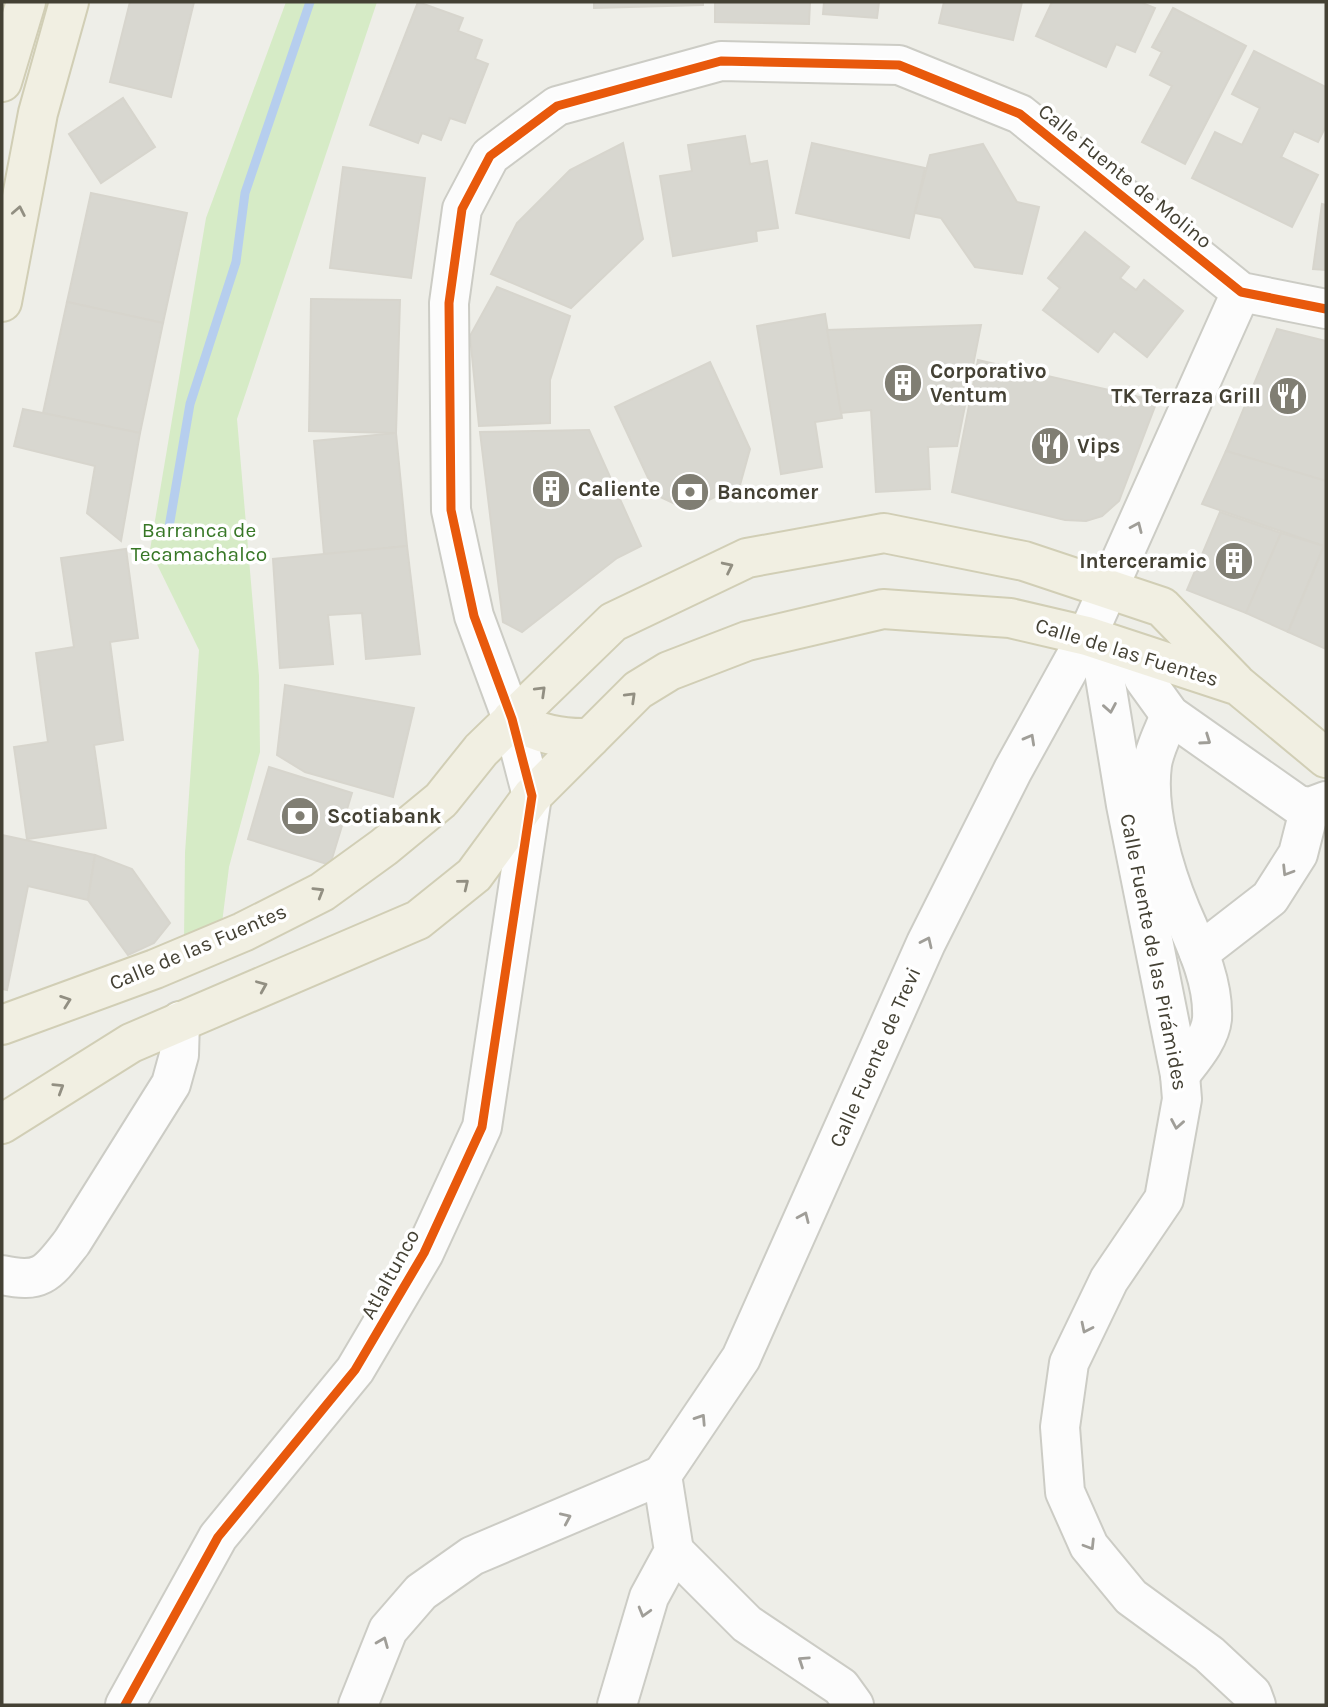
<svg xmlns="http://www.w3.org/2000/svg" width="1328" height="1707" viewBox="0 0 1328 1707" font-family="Karla,sans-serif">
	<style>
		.green { fill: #d6ebc6 }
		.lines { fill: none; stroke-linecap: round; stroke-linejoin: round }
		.stream { stroke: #b6ceee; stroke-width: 9 }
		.building { fill: #d8d7d0; stroke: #d7d5cd; stroke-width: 2 }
		.minor-casing { stroke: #ccccc5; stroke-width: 42 }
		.major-casing { stroke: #d1ceb5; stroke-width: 42 }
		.minor { stroke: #fcfcfc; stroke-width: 38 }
		.major { stroke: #f1efe2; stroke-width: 38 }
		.cycleway-casing { stroke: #fff; stroke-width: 13 }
		.cycleway { stroke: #e8590c; stroke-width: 9 }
		.oneway { stroke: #928f82 }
		.oneway2 { stroke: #a09e98 }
		.labels { text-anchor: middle; stroke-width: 7; stroke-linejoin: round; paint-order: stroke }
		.street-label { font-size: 21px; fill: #444134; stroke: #fff }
		.poi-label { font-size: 21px; font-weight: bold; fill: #444134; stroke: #fff; text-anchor: start }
		.park-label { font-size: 21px; fill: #377726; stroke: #fff }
	</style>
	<rect width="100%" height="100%" fill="#eeeee8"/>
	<!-- green -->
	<path class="green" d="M286 2H377L237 419 259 676 260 752 229 867 221 931 184 940 185 853 199 650 150 550 206 218Z"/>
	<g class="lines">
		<!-- stream -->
		<path class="stream" d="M168 533 190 404 236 262 245 193 310 2"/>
	</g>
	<!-- building -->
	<g class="building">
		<path d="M130 2H194L171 97 110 82Z"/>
		<path d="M418 2 463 18 458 31 482 40 475 59 488 64 465 123 450 118 441 140 422 133 418 143 370 125Z"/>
		<path d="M594 2H703V5L594 8Z"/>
		<path d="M715 2H810L809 24 715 22Z"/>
		<path d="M824 2H879L877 18 823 14Z"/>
		<path d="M944 2H1022L1013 40 939 23Z"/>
		<path d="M1052 2H1140L1155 8 1135 52 1116 44 1106 67 1036 36Z"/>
		<path d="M1173 8 1246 46 1185 164 1142 142 1172 86 1150 75 1162 52 1152 47Z"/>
		<path d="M1254 51 1326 87V126L1318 142 1294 131 1281 157 1318 175 1292 227 1192 178 1215 132 1242 145 1260 108 1232 94Z"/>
		<path d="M123 98 155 147 101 183 69 134Z"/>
		<path d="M745 136 750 164 767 161 778 228 756 231 757 241 673 256 660 176 692 171 688 145Z"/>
		<path d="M623 143 643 239 571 308 491 274 517 223 570 170Z"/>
		<path d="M812 143 925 168 909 238 796 213Z"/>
		<path d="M983 144 1017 202 1039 207 1022 274 975 267 941 218 915 213 930 155Z"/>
		<path d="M343 167 425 178 411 278 330 268Z"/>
		<path d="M91 193 187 213 163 323 67 302Z"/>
		<path d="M1322 204 1326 205V270L1313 269Z"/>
		<path d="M1085 232 1129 267 1120 278 1136 290 1144 280 1183 311 1147 357 1114 331 1098 352 1043 310 1060 288 1048 278Z"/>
		<path d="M497 287 570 316 550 380V423L479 426 470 336Z"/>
		<path d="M311 299 400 300 396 433 309 431Z"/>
		<path d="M67 302 163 323 140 433 43 413Z"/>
		<path d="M825 314 842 418 815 422 822 467 781 474 757 326Z"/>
		<path d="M981 325 957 446 928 447 930 489 876 492 871 410 841 413 827 330Z"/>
		<path d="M1277 329 1326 341V481L1226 451Z"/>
		<path d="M978 360 1157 401 1119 501 1102 516 1086 521 1065 520 952 492Z"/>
		<path d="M710 362 750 449 740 485 688 510 656 495 615 407Z"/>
		<path d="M23 409 140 433 121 541 87 513 95 466 14 446Z"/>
		<path d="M589 430 641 546 617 558 522 632 503 622 480 432Z"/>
		<path d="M396 433 407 546 324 554 314 441Z"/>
		<path d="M1226 451 1326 481 1324 546 1202 504Z"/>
		<path d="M1220 512 1281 533 1246 613 1187 590Z"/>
		<path d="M1281 533 1324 546 1288 632 1246 613Z"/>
		<path d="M1326 541V649L1288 632Z"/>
		<path d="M407 546 420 654 366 659 362 613 328 615 333 664 280 668 273 559Z"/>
		<path d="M126 549 138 638 110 642 123 740 94 745 106 828 27 839 14 747 48 742 36 653 74 647 61 558Z"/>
		<path d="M285 685 414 708 393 797 305 772 277 755Z"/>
		<path d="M269 767 352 793 330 865 248 839Z"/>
		<path d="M2 835 95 855 88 900 28 886 7 990 2 989Z"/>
		<path d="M95 855 132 869 170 923 154 943 128 955 88 900Z"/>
	</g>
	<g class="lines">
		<!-- minor casing -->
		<g class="minor-casing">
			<g id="minor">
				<path d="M1099 641 1126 805 1180 1075 1182 1099 1164 1199 1109 1280 1069 1363 1060 1427 1065 1492 1089 1546 1131 1597 1209 1654 1252 1694 1256 1705"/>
				<path d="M1132 653 1144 679 1170 715 1298 805 1310 807 1326 801"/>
				<path d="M1170 715C1164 731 1154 749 1152 765 1146 809 1164 871 1181 911 1196 945 1214 982 1212 1019 1210 1039 1192 1059 1180 1075"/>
				<path d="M1199 953 1270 898 1298 854 1310 807"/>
				<path d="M2 1275C42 1284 48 1273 72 1242L171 1084 179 1055 180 1021"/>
				<path d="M662 1475 741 1358 926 943 1013 770 1087 636 1241 292"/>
				<path d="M674 1551 747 1624 841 1687 854 1705"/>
				<path d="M125 1705 218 1537 355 1370 424 1253 482 1127 532 796 512 719 474 616 451 510 449 303 462 209 490 156 557 106 721 61 899 65 1020 114 1241 292 1326 309"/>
				<path d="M358 1705 388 1630 421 1592 472 1556 662 1475"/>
				<path d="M617 1705 649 1597 674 1551 662 1475"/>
			</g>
		</g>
		<!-- major casing -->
		<g class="major-casing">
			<g id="major">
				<path d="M2 82 26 2"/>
				<path d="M2 302 38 113 69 2"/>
				<path d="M512 719C539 734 560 739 590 738"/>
				<path d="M2 1025 155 969 243 932 322 892 384 847 441 800 481 750 613 622 747 558 884 533 1024 561 1162 607 1235 682"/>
				<path d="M2 1124 131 1043 418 920 474 875 532 796 638 690 669 671 747 641 883 609 1010 618 1087 636 1239 686 1326 758"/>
			</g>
		</g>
		<!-- minor -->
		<use href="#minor" class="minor"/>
		<!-- major -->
		<use href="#major" class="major"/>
		<!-- cycleway casing -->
		<g class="cycleway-casing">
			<path id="cycleway" d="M125 1705 218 1537 355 1370 424 1253 482 1127 532 796 512 719 474 616 451 510 449 303 462 209 490 156 557 106 721 61 899 65 1020 114 1241 292 1326 309"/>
		</g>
		<!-- cycleway -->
		<use href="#cycleway" class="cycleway"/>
	</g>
	<!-- one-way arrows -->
	<defs><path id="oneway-chevron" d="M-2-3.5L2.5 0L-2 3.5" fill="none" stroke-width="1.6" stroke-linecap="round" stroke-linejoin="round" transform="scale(1.75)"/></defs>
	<g class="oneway">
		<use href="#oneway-chevron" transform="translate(19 211) rotate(-79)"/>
		<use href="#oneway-chevron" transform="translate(728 567) rotate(-26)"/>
		<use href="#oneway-chevron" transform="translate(541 691) rotate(-44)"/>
		<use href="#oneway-chevron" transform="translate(631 697) rotate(-44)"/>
		<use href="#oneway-chevron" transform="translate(464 884) rotate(-39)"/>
		<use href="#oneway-chevron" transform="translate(319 892) rotate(-31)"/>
		<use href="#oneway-chevron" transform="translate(262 986) rotate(-23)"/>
		<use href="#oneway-chevron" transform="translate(66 1001) rotate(-20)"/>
		<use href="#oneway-chevron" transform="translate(59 1088) rotate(-32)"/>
	</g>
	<g class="oneway2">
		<use href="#oneway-chevron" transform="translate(1137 527) rotate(-66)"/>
		<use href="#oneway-chevron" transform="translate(1110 708) rotate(80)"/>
		<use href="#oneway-chevron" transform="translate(1030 739) rotate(-61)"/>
		<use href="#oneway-chevron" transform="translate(1206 740) rotate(35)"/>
		<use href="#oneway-chevron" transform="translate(1287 871) rotate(122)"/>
		<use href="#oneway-chevron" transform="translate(927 942) rotate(-65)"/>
		<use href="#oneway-chevron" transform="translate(1177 1124) rotate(100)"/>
		<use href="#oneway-chevron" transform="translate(804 1217) rotate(-66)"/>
		<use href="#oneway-chevron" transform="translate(1086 1328) rotate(116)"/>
		<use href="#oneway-chevron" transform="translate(701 1419) rotate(-57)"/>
		<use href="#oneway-chevron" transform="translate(566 1518) rotate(-24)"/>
		<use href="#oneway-chevron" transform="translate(1090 1545) rotate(58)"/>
		<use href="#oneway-chevron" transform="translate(644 1612) rotate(106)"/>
		<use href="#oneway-chevron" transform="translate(383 1642) rotate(-68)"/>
		<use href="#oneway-chevron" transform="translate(803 1661) rotate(-146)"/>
	</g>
	<!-- icons -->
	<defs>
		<g id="building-disc" transform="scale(2.0125)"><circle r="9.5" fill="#807e73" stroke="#fff"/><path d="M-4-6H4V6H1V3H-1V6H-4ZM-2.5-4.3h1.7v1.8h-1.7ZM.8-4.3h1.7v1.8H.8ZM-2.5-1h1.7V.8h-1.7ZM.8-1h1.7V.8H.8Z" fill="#fff"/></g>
		<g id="restaurant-disc" transform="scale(2.0125)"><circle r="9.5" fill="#807e73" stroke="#fff"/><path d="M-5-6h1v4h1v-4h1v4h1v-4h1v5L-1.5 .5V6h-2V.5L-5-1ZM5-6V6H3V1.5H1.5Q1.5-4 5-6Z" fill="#fff"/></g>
		<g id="bank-disc" transform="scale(2.0125)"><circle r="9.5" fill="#807e73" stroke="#fff"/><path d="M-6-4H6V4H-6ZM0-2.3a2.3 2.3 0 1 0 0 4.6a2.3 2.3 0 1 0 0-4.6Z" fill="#fff"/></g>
	</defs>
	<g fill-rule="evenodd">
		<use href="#building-disc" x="903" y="383"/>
		<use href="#restaurant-disc" x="1288" y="396"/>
		<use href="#restaurant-disc" x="1050" y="446"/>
		<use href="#building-disc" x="551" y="489"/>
		<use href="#bank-disc" x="690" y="492"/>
		<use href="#building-disc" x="1234" y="561"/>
		<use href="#bank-disc" x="300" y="816"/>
	</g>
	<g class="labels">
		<!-- street labels -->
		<g class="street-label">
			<text transform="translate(1125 176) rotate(39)" y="7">Calle Fuente de Molino</text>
			<text transform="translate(1127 652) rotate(17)" y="7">Calle de las Fuentes</text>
			<text transform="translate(198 947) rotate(-23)" y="7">Calle de las Fuentes</text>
			<text transform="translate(1154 952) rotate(79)" y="7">Calle Fuente de las Pirámides</text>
			<text transform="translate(875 1057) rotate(-66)" y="7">Calle Fuente de Trevi</text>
			<text transform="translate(390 1274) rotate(-61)" y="7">Atlaltunco</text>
		</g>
		<!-- poi labels -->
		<g class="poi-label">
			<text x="930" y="378">Corporativo<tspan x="930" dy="24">Ventum</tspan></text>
			<text x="1261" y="403" text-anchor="end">TK Terraza Grill</text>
			<text x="1077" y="453">Vips</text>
			<text x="578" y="496">Caliente</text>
			<text x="717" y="499">Bancomer</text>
			<text x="1207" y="568" text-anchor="end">Interceramic</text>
			<text x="327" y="823">Scotiabank</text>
		</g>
		<!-- park labels -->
		<g class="park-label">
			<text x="199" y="537">Barranca de<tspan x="199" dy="24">Tecamachalco</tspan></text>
		</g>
	</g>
	<!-- border -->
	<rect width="1328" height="1707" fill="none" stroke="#444134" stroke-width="7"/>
</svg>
